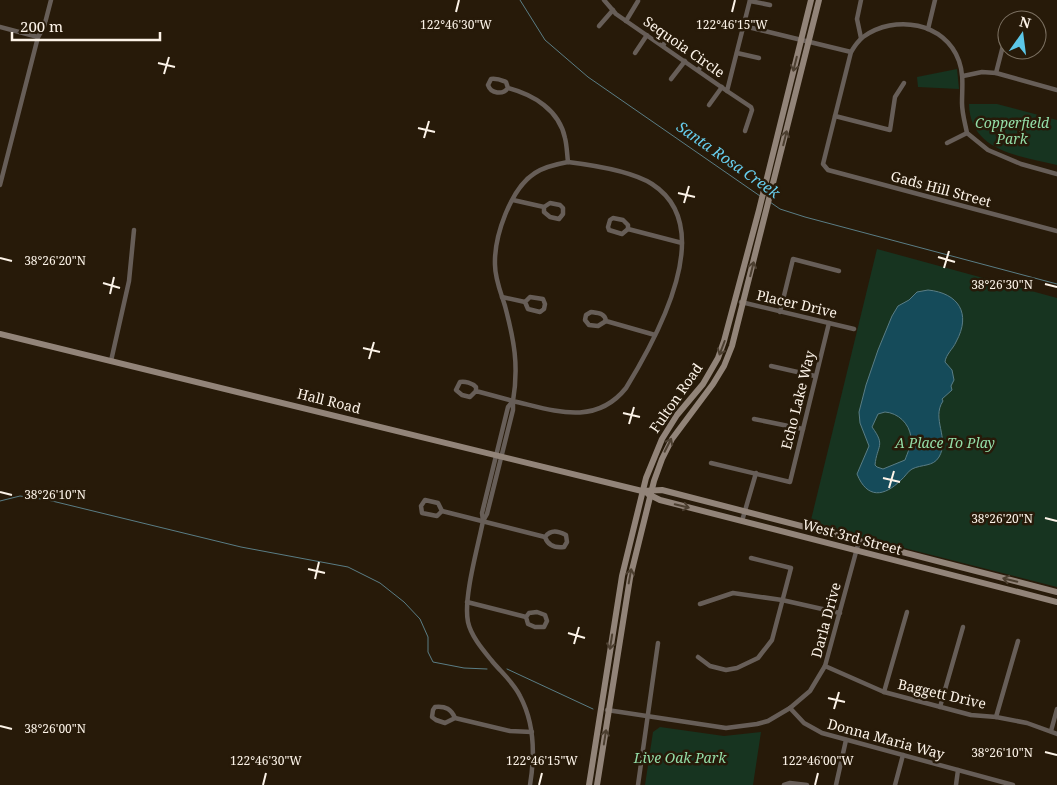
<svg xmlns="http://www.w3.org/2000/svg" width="1057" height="785" viewBox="0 0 1057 785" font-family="'Noto Serif',serif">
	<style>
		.green { fill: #173420 }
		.water { fill: #154b5a; stroke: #5a7d85; fill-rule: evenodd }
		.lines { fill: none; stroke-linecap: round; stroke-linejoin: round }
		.stream { stroke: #5a7d85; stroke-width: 1 }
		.street { stroke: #675e58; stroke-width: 4.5 }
		.secondary { stroke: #928479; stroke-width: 6 }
		.oneway { stroke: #4c3f30 }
		.ticks { fill: none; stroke: #fcf3e8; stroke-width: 2 }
		.labels { text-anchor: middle; stroke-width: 5; stroke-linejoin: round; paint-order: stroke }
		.street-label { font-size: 14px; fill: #fcf3e8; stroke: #271a09 }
		.park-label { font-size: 14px; font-style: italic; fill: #94dea8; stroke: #271a09 }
		.water-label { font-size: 15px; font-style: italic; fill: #67ceee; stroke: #271a09 }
		.ticks-label { font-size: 12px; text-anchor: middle; fill: #fcf3e8; stroke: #271a09; stroke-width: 5; stroke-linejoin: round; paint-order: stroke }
	</style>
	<rect width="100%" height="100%" fill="#271a09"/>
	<!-- green -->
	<g class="green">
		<path d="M957 69 959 89 918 87 917 77Z"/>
		<path d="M969 104H997L1057 120V165C1021 156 970 152 969 104Z"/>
		<path d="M877 249 1057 298V587L810 524Z"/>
		<path d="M660 727 724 736 761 732 753 785H645L653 732Z"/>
	</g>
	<!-- water -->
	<path class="water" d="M928 290C958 293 972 313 956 342 953 349 946 354 945 362L952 370 954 380 951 386 952 390 942 399 943 401C931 419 950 438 939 457 933 467 922 464 912 469 908 471 905 477 901 480 884 497 867 499 857 474L869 446 860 423 859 412 866 385 878 350 892 316 898 306 909 300 917 292ZM885 412C898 413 909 423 911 437 912 444 907 454 905 460L883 469 877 467 875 465C877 445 886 446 872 427L878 414Z"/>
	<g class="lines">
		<!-- stream -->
		<g class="stream">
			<path d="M520 0 545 40 588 77 760 196"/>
			<path d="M770 202 780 209 805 217 1057 284"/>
			<path d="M0 501 20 496 48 500 241 547 348 567 380 583 404 602 420 619 428 637V652L433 662 464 668 487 669"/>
			<path d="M507 669 593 709"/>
		</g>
		<!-- street -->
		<g class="street">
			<path d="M604 0 616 14 727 91 750 0"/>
			<path d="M861 0 857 19 861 38"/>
			<path d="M750 1 770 5"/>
			<path d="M626 21 638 1"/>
			<path d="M599 26 613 10"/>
			<path d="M744 26 851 52"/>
			<path d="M0 27 38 37"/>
			<path d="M928 29 935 0"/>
			<path d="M663 46 668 36"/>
			<path d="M635 53 647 35"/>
			<path d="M737 53 759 58"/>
			<path d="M698 70 704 63"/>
			<path d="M996 73 1007 30"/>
			<path d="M963 76 982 72 996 73 1057 90"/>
			<path d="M671 79 685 61"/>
			<path d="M508 88C503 95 491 94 488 85L491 79C497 78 501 80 506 82L508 88C534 95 559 110 565 138 567 146 567 154 568 162"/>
			<path d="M727 91 751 107 752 110 745 131"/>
			<path d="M709 105 722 87"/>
			<path d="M835 116 890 130 895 97 904 83"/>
			<path d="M947 143 967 133"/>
			<path d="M568 162C592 165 632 171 652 184 719 227 656 339 626 388 595 427 553 410 513 401 519 365 514 340 505 306 501 293 495 279 495 265 494 237 510 189 535 173 544 167 557 164 568 162Z"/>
			<path d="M1057 174 1021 164 988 150 967 133C965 123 962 113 962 103 962 88 964 75 959 61 945 22 895 14 863 37 858 41 854 47 851 52L823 164 828 170 1057 231"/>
			<path d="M0 185 38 37 44 27 51 0"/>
			<path d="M513 200 544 207V212L550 217 559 219 563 214V208L560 205 550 203 544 207"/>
			<path d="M628 229 622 234 609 230 608 227 610 220 613 218 623 220 628 225V229L682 243"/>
			<path d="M502 297 525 302 528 309 540 312 544 309 545 304 543 299 530 297 525 302"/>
			<path d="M741 302 854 329"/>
			<path d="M780 312 793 259 839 271"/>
			<path d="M606 321 598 326 589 325 585 320 586 315 591 312C598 313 605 313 606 321L655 335"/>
			<path d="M111 361 129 281 134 230"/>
			<path d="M771 366 815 376"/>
			<path d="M476 391 470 397 462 395 456 390 460 382C465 381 472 383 476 387V391L513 401"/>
			<path d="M513 401V410L487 514 483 521C478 547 463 598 468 622 471 636 483 650 492 661 501 672 514 683 520 696 535 724 535 755 530 785"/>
			<path d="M754 419 803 429"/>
			<path d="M711 463 790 482 829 323"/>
			<path d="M442 511 437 516 422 513 421 506 425 500 438 503 442 511 545 537C548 546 555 548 564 547L567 542 566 535C558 531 551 529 545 537"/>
			<path d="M483 521 482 513 508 407 513 401"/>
			<path d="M742 521 756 473"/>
			<path d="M467 602 526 617 528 624 535 627H544L547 621 545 615 537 612 529 613 526 617"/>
			<path d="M700 604 733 593 782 600 840 613"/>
			<path d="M698 657 710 666 726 670 737 668 758 658 772 640 791 568 751 558"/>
			<path d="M825 666 884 692 971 715 996 717 1027 723 1057 734"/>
			<path d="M884 692 907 612"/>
			<path d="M940 707 963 627"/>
			<path d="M790 708 804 723 822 733 1013 785"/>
			<path d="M607 710 726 728 757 724 768 721 790 708 810 691 825 666 859 541"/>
			<path d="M996 717 1018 641"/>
			<path d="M455 718 445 723 436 720 432 717 433 710 435 707C446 706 451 709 455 718L510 731 532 732"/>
			<path d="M1051 731 1057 709"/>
			<path d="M638 785 658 643"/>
			<path d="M784 785 790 783 807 785"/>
			<path d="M836 785 846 740"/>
			<path d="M895 785 903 755"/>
			<path d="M956 785 958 770"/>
		</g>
		<!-- secondary -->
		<g class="secondary">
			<path d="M0 334 642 491 662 490 1057 592"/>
			<path d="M648 494 660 500 1057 602"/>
			<path d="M589 785 622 576 646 478 662 439 677 415 703 384 718 358 724 341 759 210 811 0"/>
			<path d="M597 785 630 578 654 481 662 459 672 439 713 384 724 366 732 346 819 0"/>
		</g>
	</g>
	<!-- one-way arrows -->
	<defs><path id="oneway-shaft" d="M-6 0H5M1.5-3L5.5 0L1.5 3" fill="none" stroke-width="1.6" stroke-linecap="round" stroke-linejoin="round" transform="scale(1.25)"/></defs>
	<g class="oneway">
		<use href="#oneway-shaft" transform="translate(795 64) rotate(104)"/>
		<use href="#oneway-shaft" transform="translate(785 138) rotate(-76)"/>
		<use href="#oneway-shaft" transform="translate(752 269) rotate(-76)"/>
		<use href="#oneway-shaft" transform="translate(722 348) rotate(111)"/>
		<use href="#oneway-shaft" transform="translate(668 445) rotate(-63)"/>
		<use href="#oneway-shaft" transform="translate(682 506) rotate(14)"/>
		<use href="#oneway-shaft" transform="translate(630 576) rotate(-80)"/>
		<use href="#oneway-shaft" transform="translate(1010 580) rotate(-166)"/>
		<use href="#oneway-shaft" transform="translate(611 642) rotate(99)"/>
		<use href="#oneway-shaft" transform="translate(605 737) rotate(-81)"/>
	</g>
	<!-- ticks -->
	<path class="ticks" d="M456 12 459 0M732 12 735 0M158 63 175 67M164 74 169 57M418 128 435 132M424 138 429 121M678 193 695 197M684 203 689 186M938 257 955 262M0 258 12 261M944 268 949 251M103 283 120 288M1045 284 1057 287M110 294 114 277M363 348 380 352M369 359 374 342M623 413 640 417M629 424 634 407M883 478 900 482M889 488 894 471M0 492 12 495M1045 518 1057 521M308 569 325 573M315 579 319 562M568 633 585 638M574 644 579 627M828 698 845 702M834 709 839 692M0 726 12 729M1045 752 1057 755M263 785 266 773M539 785 542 773M815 785 818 773"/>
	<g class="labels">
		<!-- street labels -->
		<g class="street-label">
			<text transform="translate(684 47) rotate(35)" y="5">Sequoia Circle</text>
			<text transform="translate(941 189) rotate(15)" y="5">Gads Hill Street</text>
			<text transform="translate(797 304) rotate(13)" y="5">Placer Drive</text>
			<text transform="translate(676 398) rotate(-55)" y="5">Fulton Road</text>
			<text transform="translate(798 400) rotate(-76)" y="5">Echo Lake Way</text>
			<text transform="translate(329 401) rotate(14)" y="5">Hall Road</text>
			<text transform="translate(852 537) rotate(15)" y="5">West 3rd Street</text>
			<text transform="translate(826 620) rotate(-75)" y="5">Darla Drive</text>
			<text transform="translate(942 694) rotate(13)" y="5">Baggett Drive</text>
			<text transform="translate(886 739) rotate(15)" y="5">Donna Maria Way</text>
		</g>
		<!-- park labels -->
		<g class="park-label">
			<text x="1012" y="128">Copperfield<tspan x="1012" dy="16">Park</tspan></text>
			<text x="945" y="448">A Place To Play</text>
			<text x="680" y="763">Live Oak Park</text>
		</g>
		<!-- water labels -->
		<g class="water-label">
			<text transform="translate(728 160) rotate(35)" y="5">Santa Rosa Creek</text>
		</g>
	</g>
	<g class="ticks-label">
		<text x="456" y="29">122°46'30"W</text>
		<text x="732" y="29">122°46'15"W</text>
		<text x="55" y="265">38°26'20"N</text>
		<text x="1002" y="289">38°26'30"N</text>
		<text x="55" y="499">38°26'10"N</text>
		<text x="1002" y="523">38°26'20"N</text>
		<text x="55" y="733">38°26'00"N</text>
		<text x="1002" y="757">38°26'10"N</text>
		<text x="266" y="765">122°46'30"W</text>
		<text x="542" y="765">122°46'15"W</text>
		<text x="818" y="765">122°46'00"W</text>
	</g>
	<!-- north arrow -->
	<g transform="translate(1022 35) rotate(14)"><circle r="24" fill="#271a09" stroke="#7c7162"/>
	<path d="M0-4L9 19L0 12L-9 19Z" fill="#5cc7e8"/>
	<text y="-8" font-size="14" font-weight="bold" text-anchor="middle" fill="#fcf3e8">N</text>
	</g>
	<!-- scale -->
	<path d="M12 32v8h148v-8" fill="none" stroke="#fcf3e8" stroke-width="2.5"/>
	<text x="20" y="32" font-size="15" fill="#fcf3e8" stroke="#271a09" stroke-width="4" paint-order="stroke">200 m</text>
</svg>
